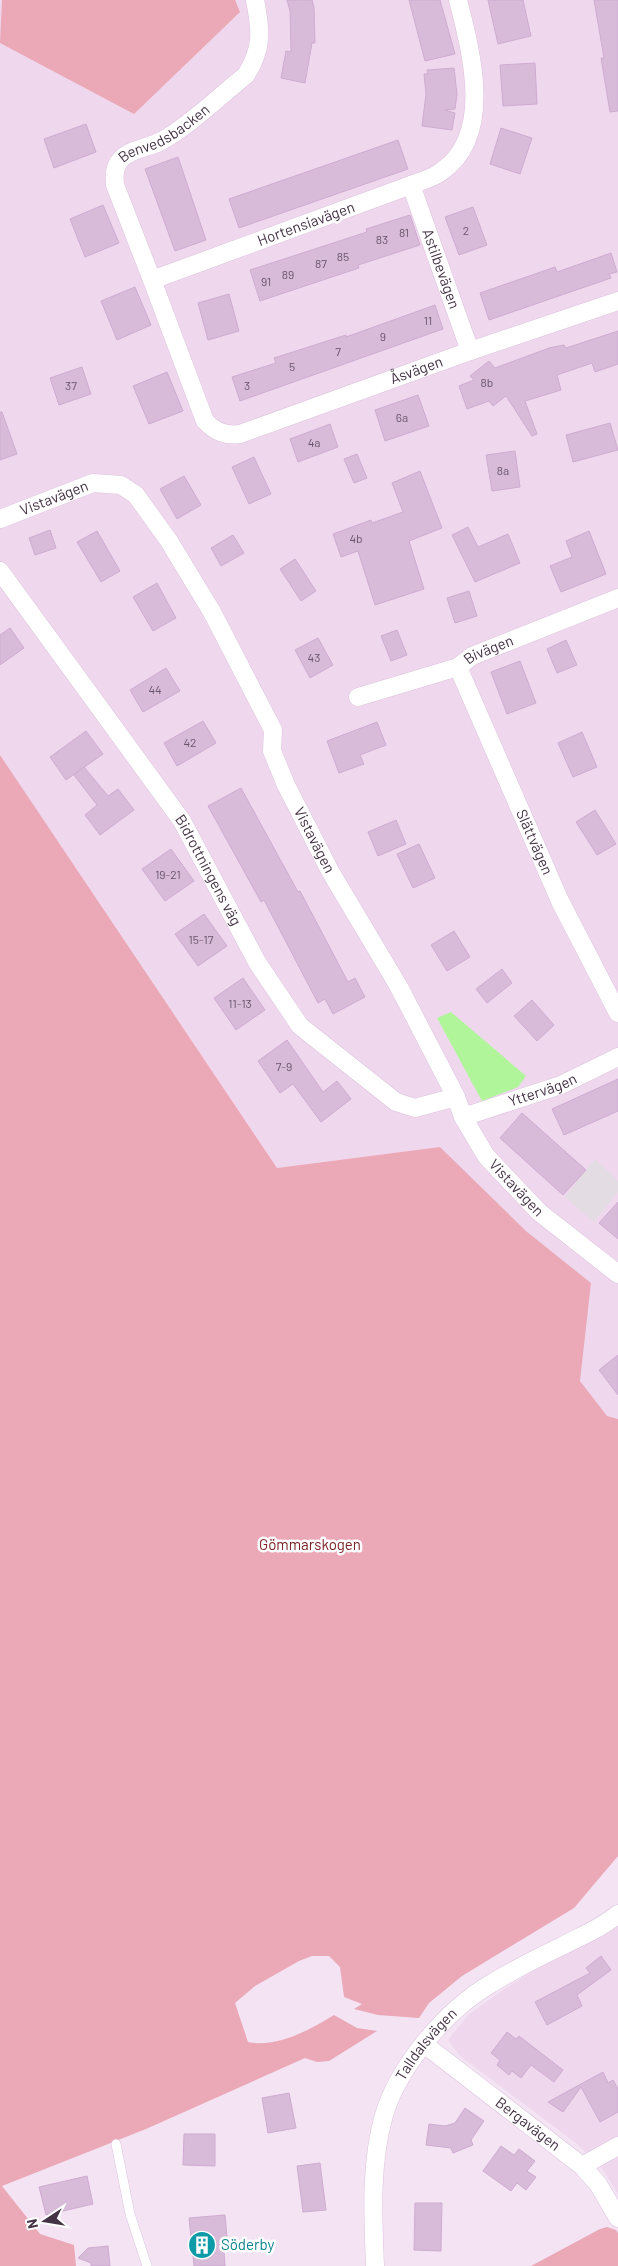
<svg xmlns="http://www.w3.org/2000/svg" width="618" height="2266" viewBox="0 0 618 2266" font-family="Barlow,sans-serif">
	<style>
		.residential { fill: #efd8ee }
		.green { fill: #eba8b7 }
		.parking { fill: #e3dce3 }
		.water { fill: #b1f59a }
		.building { fill: #d7bbd9; stroke: #cfabd1 }
		.lines { fill: none; stroke-linecap: round; stroke-linejoin: round }
		.service-casing { stroke: #ddc2dd; stroke-width: 10 }
		.minor-casing { stroke: #ddc2dd; stroke-width: 19 }
		.service { stroke: #fff; stroke-width: 9 }
		.minor { stroke: #fff; stroke-width: 18 }
		.labels { text-anchor: middle; stroke-width: 5; stroke-linejoin: round; paint-order: stroke }
		.number-label { font-size: 12px; fill: #69556a }
		.street-label { font-size: 15px; fill: #443345; stroke: #fff }
		.park-label { font-size: 15px; fill: #7b2226; stroke: #fff }
		.culture-label { font-size: 15px; fill: #0d838f; stroke: #fff; text-anchor: start }
	</style>
	<rect width="100%" height="100%" fill="#f3e3f3"/>
	<!-- residential -->
	<g class="residential">
		<path d="M0 0H618V1419L607 1417 580 1381 591 1283 526 1231 440 1147 277 1168 0 755Z"/>
		<path d="M618 1925V2194L601 2167 577 2144 460 2056 448 2040 468 2015 506 1988 541 1966 603 1935Z"/>
	</g>
	<!-- green -->
	<g class="green">
		<path d="M2 0H235L240 12 134 114 0 43Z"/>
		<path d="M0 755 277 1168 440 1147 526 1231 591 1283 580 1381 607 1416 618 1419V1856L574 1908 462 1976 429 2003 419 2018 378 2015 354 2009 362 2004 344 1997 340 1967 329 1956H312L299 1961 255 1986 235 2003 248 2042C278 2048 309 2030 334 2015L357 2028 377 2031 329 2061 317 2062 305 2058 146 2129 2 2186 40 2234 74 2245 76 2266H0Z"/>
		<path d="M607 2227 616 2230 618 2233V2266H531L600 2229Z"/>
	</g>
	<!-- parking -->
	<path class="parking" d="M595 1159 618 1181V1192L594 1222 565 1197Z"/>
	<!-- water -->
	<path class="water" d="M451 1012 526 1076 518 1087 482 1101 437 1018Z"/>
	<!-- building -->
	<g class="building">
		<path d="M287 0H312L314 7 315 43H312L305 83 281 78 286 51 291 52 290 11Z"/>
		<path d="M409 0H440L455 54 425 61Z"/>
		<path d="M488 0H523L531 36 498 44Z"/>
		<path d="M594 0H618V111L610 112 601 58H604Z"/>
		<path d="M535 63 537 104 503 106 500 65Z"/>
		<path d="M454 68 457 94 455 109 445 110 455 113 452 130 422 126 426 94 424 74H428L427 70Z"/>
		<path d="M86 124 96 152 54 168 44 139Z"/>
		<path d="M501 128 532 138 520 174 490 164Z"/>
		<path d="M398 140 408 169 239 228 229 199Z"/>
		<path d="M178 157 206 240 175 251 145 169Z"/>
		<path d="M103 205 119 243 85 257 70 219Z"/>
		<path d="M473 207 487 245 459 255 445 217Z"/>
		<path d="M410 215 420 245 358 265 359 268 260 301 250 270 367 232 366 229Z"/>
		<path d="M611 253 617 272 609 274 611 278 489 320 480 293 555 267 557 272Z"/>
		<path d="M135 287 151 325 117 340 101 301Z"/>
		<path d="M229 294 239 331 208 340 198 303Z"/>
		<path d="M435 305 443 329 240 401 232 377 276 363 274 358 346 335V337Z"/>
		<path d="M618 331V364L595 372 592 363 557 375 561 390 525 401 537 434 532 436 506 396 493 406 489 401 467 409 459 386 474 380 470 376 489 361 495 368 549 348 564 345 566 348Z"/>
		<path d="M82 367 91 394 59 405 50 378Z"/>
		<path d="M167 372 183 411 149 424 133 386Z"/>
		<path d="M418 395 429 426 385 441 375 410Z"/>
		<path d="M0 412H2L17 454 0 460Z"/>
		<path d="M610 423 618 450 573 462 566 435Z"/>
		<path d="M330 424 338 447 298 462 290 439Z"/>
		<path d="M515 451 520 487 492 491 486 455Z"/>
		<path d="M357 454 367 478 354 483 344 459Z"/>
		<path d="M254 457 271 494 249 504 232 467Z"/>
		<path d="M420 471 442 528 409 541 424 589 375 605 358 551 341 557 333 534 371 520 372 523 403 512 392 483Z"/>
		<path d="M184 476 201 505 177 519 160 489Z"/>
		<path d="M468 527 478 547 508 534 520 563 475 582 452 535Z"/>
		<path d="M50 530 56 548 35 555 29 538Z"/>
		<path d="M97 531 120 571 101 582 77 542Z"/>
		<path d="M589 531 606 574 561 592 550 566 572 557 566 541Z"/>
		<path d="M233 535 244 553 221 566 211 548Z"/>
		<path d="M295 559 316 591 301 601 280 569Z"/>
		<path d="M157 583 176 618 153 631 133 597Z"/>
		<path d="M469 591 477 616 455 623 447 598Z"/>
		<path d="M10 628 24 648 0 665V635Z"/>
		<path d="M397 630 407 655 391 661 381 636Z"/>
		<path d="M318 638 333 665 310 678 295 650Z"/>
		<path d="M566 640 577 665 557 673 547 649Z"/>
		<path d="M520 661 536 703 507 714 491 672Z"/>
		<path d="M166 668 180 691 143 712 130 690Z"/>
		<path d="M203 721 216 743 177 766 164 743Z"/>
		<path d="M377 722 386 745 360 755 364 764 339 773 327 741Z"/>
		<path d="M86 731 103 754 66 780 50 757Z"/>
		<path d="M582 732 597 767 573 777 558 743Z"/>
		<path d="M84 767 108 796 118 789 134 810 100 835 85 815 97 805 74 775Z"/>
		<path d="M241 788 298 892 300 891 348 982 355 978 365 997 333 1014 325 999 318 1003 264 900 261 902 208 806Z"/>
		<path d="M595 810 616 844 597 855 576 822Z"/>
		<path d="M396 820 406 844 378 856 368 832Z"/>
		<path d="M419 844 435 878 413 888 397 854Z"/>
		<path d="M171 849 194 881 165 901 142 869Z"/>
		<path d="M204 914 227 946 198 966 175 934Z"/>
		<path d="M454 931 470 957 447 971 431 945Z"/>
		<path d="M502 969 512 983 487 1003 476 989Z"/>
		<path d="M243 978 265 1010 236 1030 214 998Z"/>
		<path d="M532 1000 554 1025 537 1041 514 1016Z"/>
		<path d="M287 1040 323 1092 337 1081 351 1099 321 1122 293 1084 280 1093 258 1061Z"/>
		<path d="M618 1079V1111L564 1135 552 1109Z"/>
		<path d="M522 1113 586 1170 563 1195 500 1138Z"/>
		<path d="M618 1202V1239L599 1223Z"/>
		<path d="M618 1355V1395L599 1370Z"/>
		<path d="M601 1956 611 1970 577 1995 582 2006 547 2025 535 2002 590 1973 586 1968Z"/>
		<path d="M507 2032 516 2039 519 2036 563 2070 554 2082 531 2065 521 2078 512 2071 509 2075 497 2065 500 2060 491 2053Z"/>
		<path d="M603 2072 608 2083 613 2080 618 2089V2112L600 2122 581 2087 563 2112 548 2102Z"/>
		<path d="M289 2093 296 2128 268 2133 262 2098Z"/>
		<path d="M465 2108 484 2121 471 2140 473 2145 453 2153 451 2148 426 2145 429 2124 445 2126 455 2123Z"/>
		<path d="M184 2134H215V2166L183 2165Z"/>
		<path d="M501 2146 514 2155 519 2149 535 2161 527 2171 536 2177 526 2190 517 2183 511 2191 483 2171Z"/>
		<path d="M320 2163 326 2210 303 2212 297 2166Z"/>
		<path d="M87 2176 93 2204 46 2215 39 2187Z"/>
		<path d="M415 2203H442L441 2251 414 2250Z"/>
		<path d="M225 2215 227 2237 223 2238 225 2266H194L189 2218Z"/>
		<path d="M108 2246 110 2266H91V2263L78 2258 88 2248Z"/>
	</g>
	<g class="lines">
		<!-- service casing -->
		<g class="service-casing">
			<path id="service" d="M116 2144 130 2214 147 2266"/>
		</g>
		<!-- minor casing -->
		<g class="minor-casing">
			<g id="minor">
				<path id="s1" d="M458 0C471 51 494 135 442 171 434 178 421 181 411 185L152 280 205 421C216 432 225 436 240 434L470 351 618 301"/>
				<path id="s2" d="M411 185 470 351"/>
				<path id="s3" d="M152 280 115 185C114 176 114 166 121 159 132 148 150 148 163 140 190 125 221 95 246 75 263 48 261 30 255 0"/>
				<path id="s4" d="M0 519 93 483 121 485 136 495 169 541 212 612 273 730 272 751 286 785 330 871 399 987 456 1097 463 1117 486 1156 539 1212 618 1274"/>
				<path id="s5" d="M0 571 182 821 257 962 300 1026 396 1102 415 1108 456 1097"/>
				<path id="s6" d="M458 667 560 901 618 1013"/>
				<path id="s7" d="M358 697 458 667 472 656 618 598"/>
				<path id="s8" d="M463 1117 561 1085 618 1057"/>
				<path id="s9" d="M424 2044 582 2166 598 2184 618 2218"/>
				<path d="M582 2166 618 2146"/>
				<path id="s10" d="M375 2266C373 2216 370 2164 384 2115 399 2065 447 2009 492 1983 515 1969 539 1957 562 1946 581 1936 602 1928 618 1914"/>
			</g>
		</g>
		<!-- service -->
		<use href="#service" class="service"/>
		<!-- minor -->
		<use href="#minor" class="minor"/>
	</g>
	<!-- icons -->
	<defs>
		<g id="building-disc" transform="scale(1.4375)"><circle r="9.5" fill="#0f9aa8" stroke="#fff"/><path d="M-4-6H4V6H1V3H-1V6H-4ZM-2.5-4.3h1.7v1.8h-1.7ZM.8-4.3h1.7v1.8H.8ZM-2.5-1h1.7V.8h-1.7ZM.8-1h1.7V.8H.8Z" fill="#fff"/></g>
	</defs>
	<g fill-rule="evenodd">
		<use href="#building-disc" x="202" y="2245"/>
	</g>
	<g class="labels">
		<!-- number labels -->
		<g class="number-label">
			<text x="466" y="235">2</text>
			<text x="404" y="237">81</text>
			<text x="382" y="244">83</text>
			<text x="343" y="261">85</text>
			<text x="321" y="268">87</text>
			<text x="288" y="279">89</text>
			<text x="266" y="286">91</text>
			<text x="428" y="325">11</text>
			<text x="383" y="341">9</text>
			<text x="338" y="356">7</text>
			<text x="292" y="371">5</text>
			<text x="487" y="387">8b</text>
			<text x="71" y="390">37</text>
			<text x="247" y="390">3</text>
			<text x="402" y="422">6a</text>
			<text x="314" y="447">4a</text>
			<text x="503" y="475">8a</text>
			<text x="356" y="543">4b</text>
			<text x="314" y="662">43</text>
			<text x="155" y="694">44</text>
			<text x="190" y="747">42</text>
			<text x="168" y="879">19-21</text>
			<text x="201" y="944">15-17</text>
			<text x="240" y="1008">11-13</text>
			<text x="284" y="1071">7-9</text>
		</g>
		<!-- street labels -->
		<g class="street-label">
			<text dy="5" stroke="none"><textPath href="#s3" startOffset="180">Benvedsbacken</textPath></text>
			<text transform="translate(306 224) rotate(-20)" y="5">Hortensiavägen</text>
			<text dy="5" stroke="none"><textPath href="#s2" startOffset="89">Astilbevägen</textPath></text>
			<text dy="5" stroke="none"><textPath href="#s1" startOffset="870">Åsvägen</textPath></text>
			<text dy="5" stroke="none"><textPath href="#s4" startOffset="58">Vistavägen</textPath></text>
			<text dy="5" stroke="none"><textPath href="#s7" startOffset="140">Bivägen</textPath></text>
			<text dy="5" stroke="none"><textPath href="#s4" startOffset="538">Vistavägen</textPath></text>
			<text dy="5" stroke="none"><textPath href="#s6" startOffset="191">Slättvägen</textPath></text>
			<text dy="5" stroke="none"><textPath href="#s5" startOffset="365">Bidrottningens väg</textPath></text>
			<text dy="5" stroke="none"><textPath href="#s8" startOffset="84">Yttervägen</textPath></text>
			<text dy="5" stroke="none"><textPath href="#s4" startOffset="942">Vistavägen</textPath></text>
			<text dy="5" stroke="none"><textPath href="#s10" startOffset="235">Talldalsvägen</textPath></text>
			<text dy="5" stroke="none"><textPath href="#s9" startOffset="131">Bergavägen</textPath></text>
		</g>
		<!-- park labels -->
		<g class="park-label">
			<text x="310" y="1550">Gömmarskogen</text>
		</g>
		<!-- culture labels -->
		<g class="culture-label">
			<text x="221" y="2250">Söderby</text>
		</g>
	</g>
	<!-- north arrow -->
	<g transform="translate(45 2221) rotate(258)" stroke="#ffffff" stroke-width="4" paint-order="stroke">
	<path d="M0-4L9 19L0 12L-9 19Z" fill="#443345"/>
	<text y="-8" font-size="14" font-weight="bold" text-anchor="middle" fill="#443345">N</text>
	</g>
</svg>
